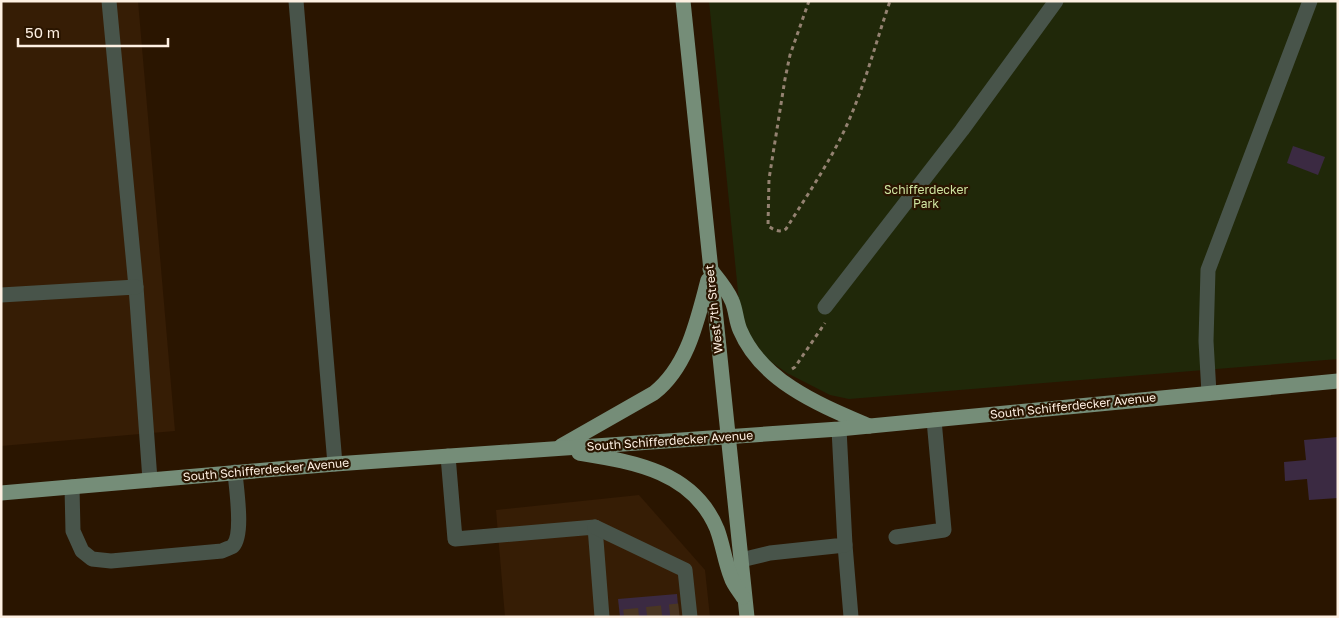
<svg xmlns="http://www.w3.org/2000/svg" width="1339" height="618" viewBox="0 0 1339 618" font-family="'Golos Text',sans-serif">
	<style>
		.built { fill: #361d05 }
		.green { fill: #202809 }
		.building { fill: #3b2a42 }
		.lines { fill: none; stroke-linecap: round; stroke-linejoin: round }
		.minor-tunnel { stroke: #4a3622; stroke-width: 15; stroke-dasharray: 15 8; stroke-linecap: butt }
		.path { stroke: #948271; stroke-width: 3; stroke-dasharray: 4 4; stroke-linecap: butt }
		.minor { stroke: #48544a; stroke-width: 15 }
		.major { stroke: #758d78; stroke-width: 15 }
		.labels { text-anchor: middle; stroke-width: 4.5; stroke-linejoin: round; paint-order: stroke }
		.park-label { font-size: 12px; fill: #cfe4a0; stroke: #2a1500 }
		.street-label { font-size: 12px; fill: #fef0e2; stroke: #2a1500 }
	</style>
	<rect width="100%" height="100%" fill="#2a1500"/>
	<!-- built -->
	<g class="built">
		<path d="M1 1H138L175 431 1 446Z"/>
		<path d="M639 495 705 570 710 617H505L496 510Z"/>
	</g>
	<!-- green -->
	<path class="green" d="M709 1H1338V359L849 399 830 395 787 373 767 359 751 337 740 312Z"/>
	<!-- building -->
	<g class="building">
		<path d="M1293 146 1325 157 1318 175 1287 163Z"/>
		<path d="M1338 437V498L1309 500 1307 479 1285 481 1284 462 1306 460 1304 440Z"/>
		<path d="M677 594 679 617H620L618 599Z"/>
	</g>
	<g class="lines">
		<!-- minor-tunnel -->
		<path class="minor-tunnel" d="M624 617 679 611"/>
		<!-- path -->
		<g class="path">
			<path d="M809 1 790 55 785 79 769 179 768 226C774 230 779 233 786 229 809 192 835 155 852 113 867 77 877 39 890 1"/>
			<path d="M792 369 795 367 825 323"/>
		</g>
		<!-- minor -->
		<g class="minor">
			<path d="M109 1 136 287 150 480"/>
			<path d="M296 1 335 464"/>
			<path d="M1 295 136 287"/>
			<path d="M825 307 962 130 1056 1"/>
			<path d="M1209 393 1206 341 1208 270 1310 1"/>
			<path d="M448 456 455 539 595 527 602 617"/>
			<path d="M72 487 73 531 82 551 92 559 111 561 222 551C225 549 231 548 233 546 244 534 236 488 235 472"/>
			<path d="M595 527 685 570 690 617"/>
			<path d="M896 537 944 530 934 420"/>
			<path d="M845 545 851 617"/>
			<path d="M741 560 770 553 845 545 839 429"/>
		</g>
		<!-- major -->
		<g class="major">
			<path d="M683 1 747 617"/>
			<path d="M710 269C718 279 727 289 732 301 736 310 736 321 740 330 762 382 820 405 869 426"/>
			<path d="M561 446 654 393C688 366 697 321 708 280"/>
			<path d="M579 453C633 462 693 471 717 529 723 545 725 562 731 577 733 584 739 591 743 597"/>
			<path d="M1 493 335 464 839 429 1338 381"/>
		</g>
	</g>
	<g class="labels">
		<!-- park labels -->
		<g class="park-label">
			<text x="926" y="194">Schifferdecker<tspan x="926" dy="14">Park</tspan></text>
		</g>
		<!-- street labels -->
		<g class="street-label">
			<text transform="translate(714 309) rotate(-96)" y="4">West 7th Street</text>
			<text transform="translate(1073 406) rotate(-6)" y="4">South Schifferdecker Avenue</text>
			<text transform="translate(670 441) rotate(-4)" y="4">South Schifferdecker Avenue</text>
			<text transform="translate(266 470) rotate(-5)" y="4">South Schifferdecker Avenue</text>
		</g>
	</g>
	<!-- border -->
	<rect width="1339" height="618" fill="none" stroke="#fef0e2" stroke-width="5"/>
	<!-- scale -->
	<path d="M18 38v8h150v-8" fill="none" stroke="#fef0e2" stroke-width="2.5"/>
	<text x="25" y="38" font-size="15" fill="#fef0e2" stroke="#2a1500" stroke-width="4" paint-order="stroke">50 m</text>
</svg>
